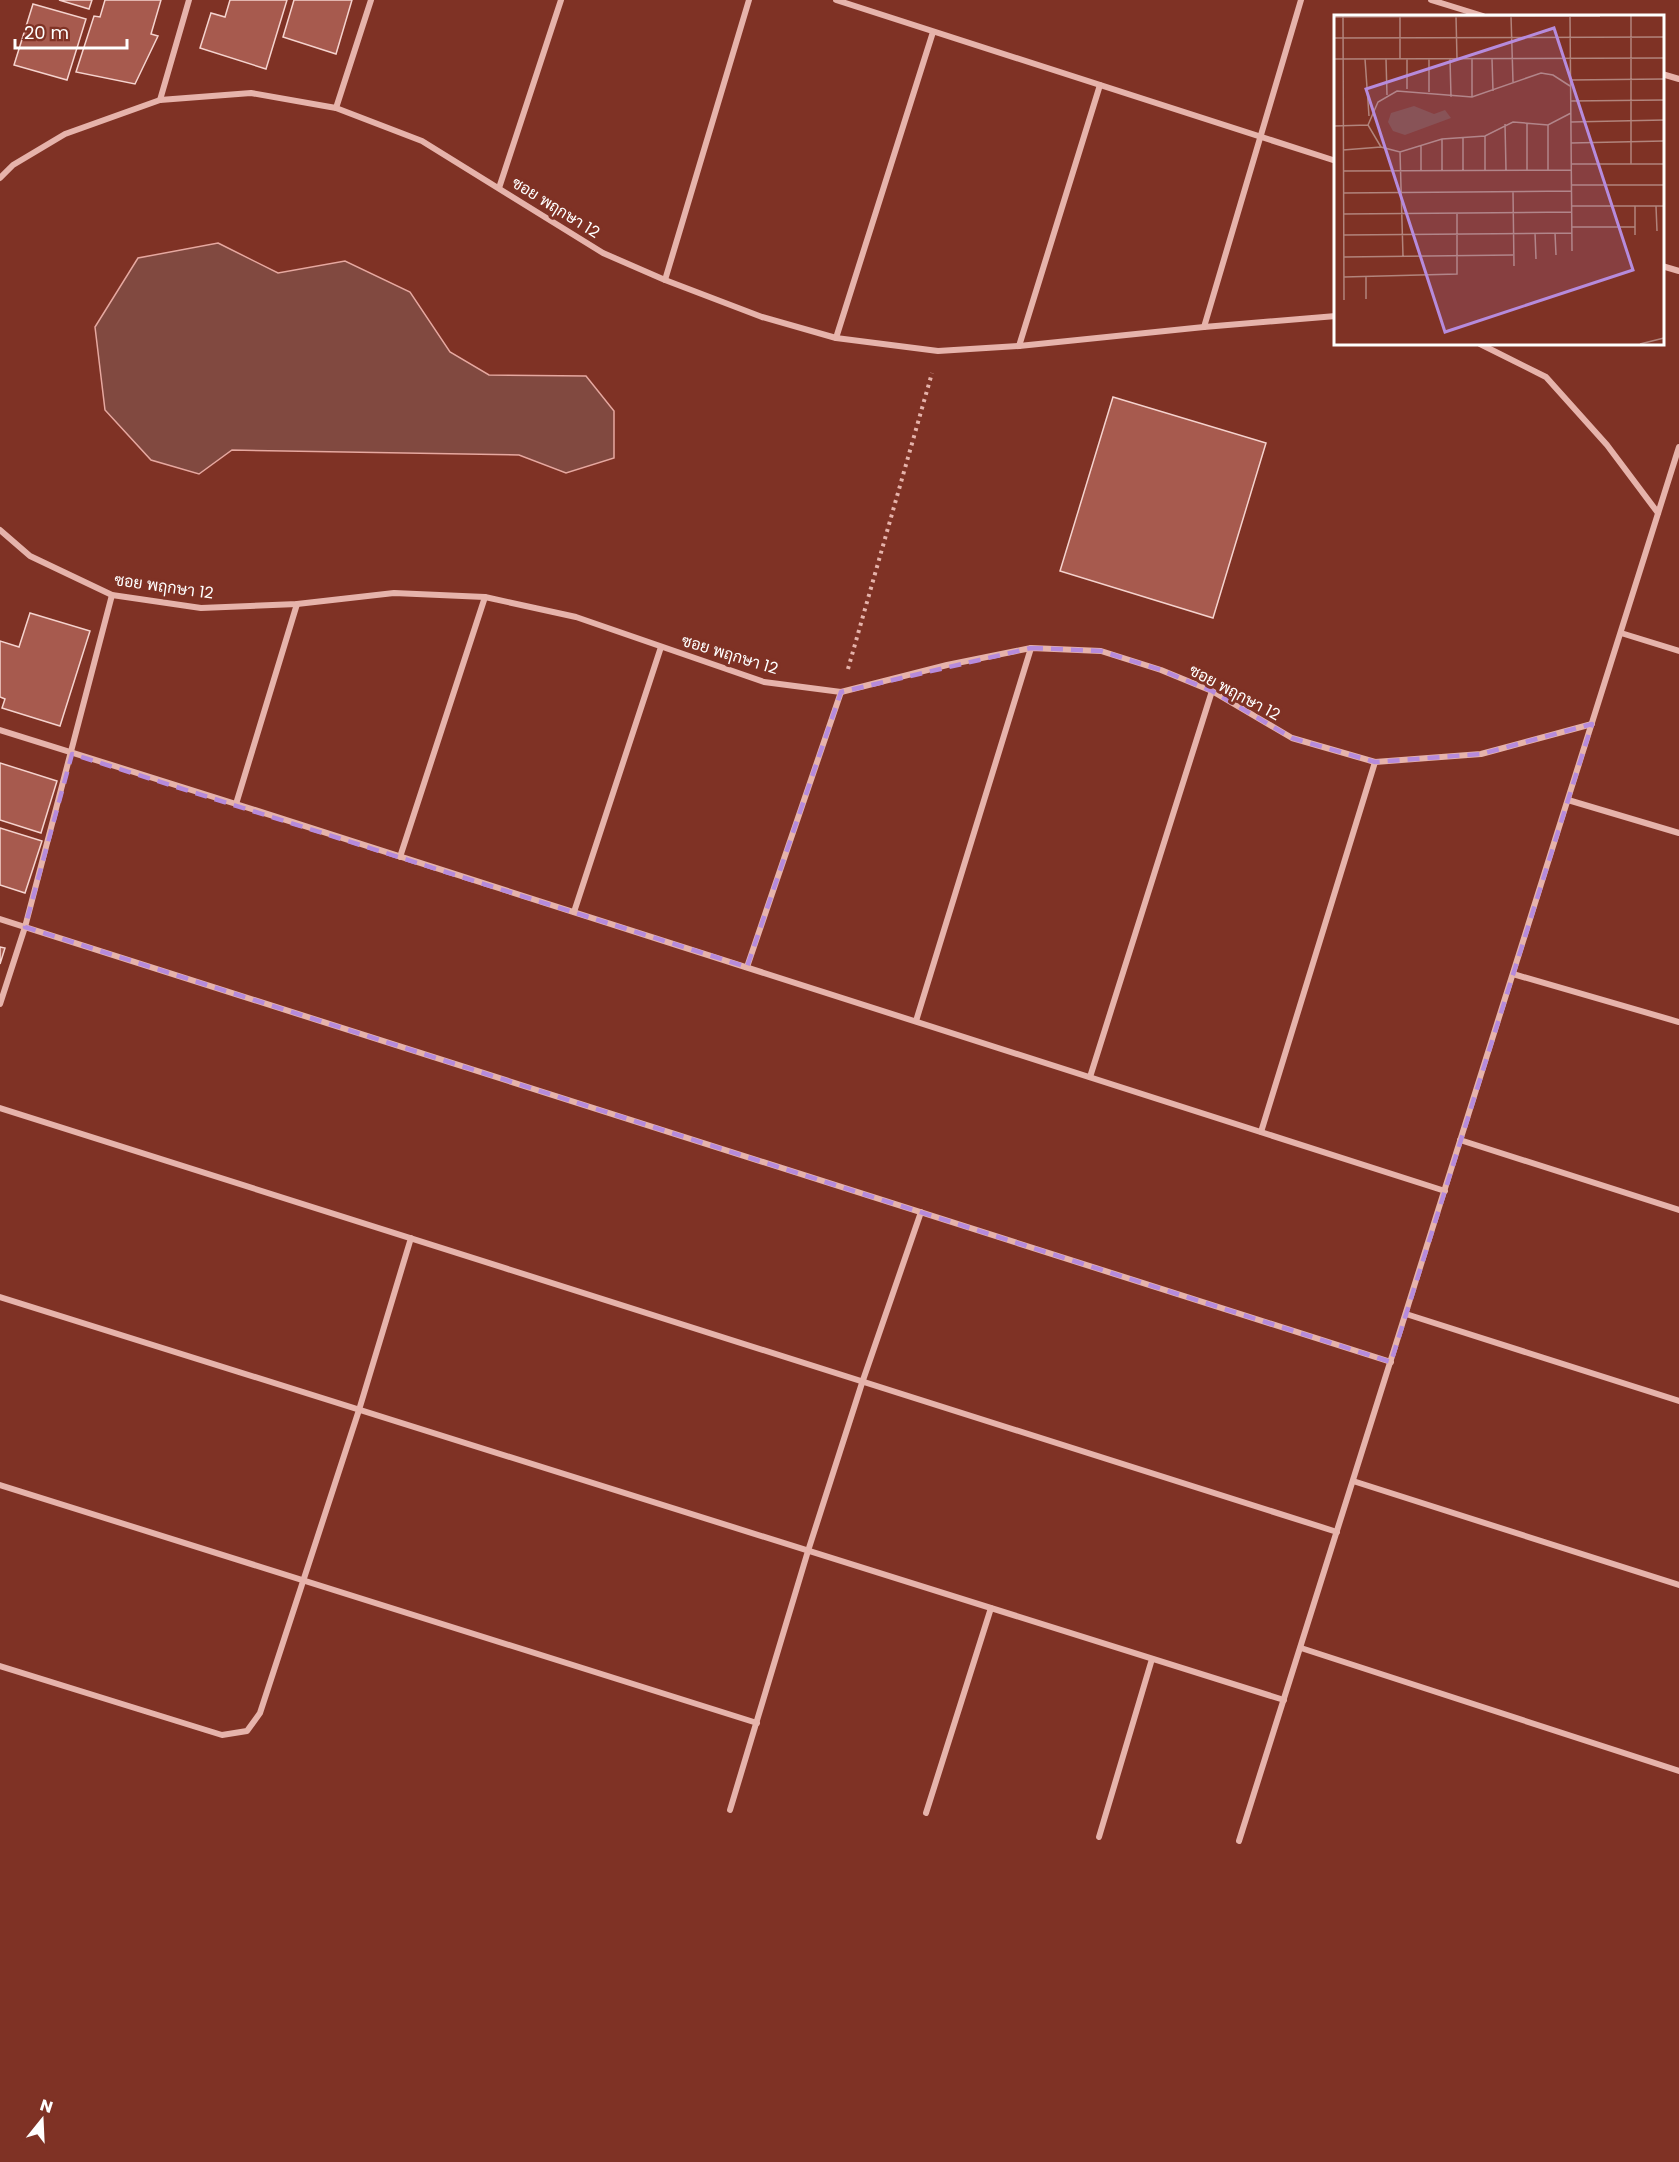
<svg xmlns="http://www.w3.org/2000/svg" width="1679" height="2162" viewBox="0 0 1679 2162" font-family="Poppins,Sarabun,sans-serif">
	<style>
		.water { fill: #814940; stroke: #e6a8a0; stroke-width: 1.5 }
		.building { fill: #a75a4e; stroke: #f5d3ce; stroke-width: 1.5 }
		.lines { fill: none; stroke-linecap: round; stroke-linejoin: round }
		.path { stroke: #e6b3ab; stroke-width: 4; stroke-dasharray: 3 4.5; stroke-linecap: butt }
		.minor { stroke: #e6b3ab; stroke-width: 6 }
		.marked { fill: none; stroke: #b68bdc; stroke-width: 4.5; stroke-dasharray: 12 8; stroke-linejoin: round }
		.labels { text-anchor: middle; stroke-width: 6; stroke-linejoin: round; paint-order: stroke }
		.street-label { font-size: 16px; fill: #fff; stroke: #7f3225 }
		.inset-road { fill: none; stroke: #b2847c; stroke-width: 1.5 }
		.view { fill: #b68bdc; fill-opacity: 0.15; stroke: #b68bdc; stroke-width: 3 }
		.inset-edge { fill: none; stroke: #fff; stroke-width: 3 }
	</style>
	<rect width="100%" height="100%" fill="#7f3225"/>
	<!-- water -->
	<path class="water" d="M218 243 278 273 345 261 410 292 450 352 489 375 586 376 614 411V458L566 473 519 455 232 450 199 474 151 460 105 410 95 327 138 258Z"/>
	<!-- building -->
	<g class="building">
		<path d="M59 0H92L89 9Z"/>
		<path d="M105 0H161L151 34 158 36 135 84 76 72 94 16 100 17Z"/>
		<path d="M230 0H287L266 69 200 48 211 13 225 17Z"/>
		<path d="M294 0H352L336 54 283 37Z"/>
		<path d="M33 4 86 19 67 80 14 65Z"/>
		<path d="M1113 397 1266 443 1213 618 1060 571Z"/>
		<path d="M30 613 90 631 60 726 2 708 5 699 0 697V641L19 647Z"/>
		<path d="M0 763 57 781 41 833 0 820Z"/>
		<path d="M0 828 42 841 25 893 0 885Z"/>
		<path d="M0 947 5 948 0 964Z"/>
	</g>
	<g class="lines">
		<!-- path -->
		<path class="path" d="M848 669 932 373"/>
		<!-- minor -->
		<g class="minor">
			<path d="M836 0 1336 161"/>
			<path d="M1431 0 1483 16"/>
			<path d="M1662 74 1679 79"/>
			<path d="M160 100 189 0"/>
			<path d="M336 108 371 0"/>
			<path d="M0 178 13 165 65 134 160 100 251 93 336 108 422 141 603 253 665 280 762 317 836 338 938 351 1019 346 1204 327 1336 316"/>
			<path d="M499 188 561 0"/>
			<path d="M1662 266 1679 271"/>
			<path d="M665 280 749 0"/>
			<path d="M1204 327 1301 0"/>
			<path d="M836 338 933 32"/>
			<path d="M1480 344 1546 377 1607 445 1658 513"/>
			<path d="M1019 346 1100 85"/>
			<path d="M0 530 30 556 112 595 201 608 297 604 394 593 485 597 576 617 764 682 841 692 947 665 1031 648 1101 651 1161 670 1212 691 1292 738 1375 762 1481 754 1592 724"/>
			<path d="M1621 633 1679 651"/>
			<path d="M0 730 236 804 1445 1191"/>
			<path d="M1568 800 1679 833"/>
			<path d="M236 804 297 604"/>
			<path d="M400 857 485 597"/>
			<path d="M574 912 661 647"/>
			<path d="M0 919 1391 1362"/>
			<path d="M747 967 841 692"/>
			<path d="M1513 974 1679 1022"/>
			<path d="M0 1004 25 927 112 595"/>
			<path d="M916 1021 1031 648"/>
			<path d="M1090 1077 1212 691"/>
			<path d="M0 1108 1337 1532"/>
			<path d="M1261 1132 1375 762"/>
			<path d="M1460 1140 1679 1210"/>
			<path d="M0 1297 1284 1700"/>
			<path d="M1406 1314 1679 1401"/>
			<path d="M1353 1481 1679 1585"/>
			<path d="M0 1485 757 1723"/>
			<path d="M1301 1648 1679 1771"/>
			<path d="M0 1666 222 1735 247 1731 260 1713 359 1410 411 1238"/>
			<path d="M730 1810 808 1551 862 1383 921 1212"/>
			<path d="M926 1813 991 1608"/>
			<path d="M1099 1837 1152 1659"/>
			<path d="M1239 1841 1679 447"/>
		</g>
	</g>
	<!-- marked area -->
	<path class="marked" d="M1031 648 1101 651 1161 670 1212 691 1292 738 1375 762 1481 754 1592 724 1391 1362 25 927 72 754 747 967 841 692Z"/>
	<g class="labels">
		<!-- street labels -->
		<g class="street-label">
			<text transform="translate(556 207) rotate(32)" y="6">ซอย พฤกษา 12</text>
			<text transform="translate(164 586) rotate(8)" y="6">ซอย พฤกษา 12</text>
			<text transform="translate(730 654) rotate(17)" y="6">ซอย พฤกษา 12</text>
			<text transform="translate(1235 692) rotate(28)" y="6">ซอย พฤกษา 12</text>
		</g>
	</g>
	<!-- overview -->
	<g transform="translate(1334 15)">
		<rect width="330" height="330" fill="#7f3225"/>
		<path d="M80 91 100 99 111 95 117 103 71 120 59 116 54 107 57 98Z" fill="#814940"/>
		<path class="inset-road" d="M9 1 10 285M66 1V44M122 1 123 44M177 1 179 67M236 1 238 236M0 2 266 1M0 23 330 22M0 44 330 43M31 44 35 101M52 44 53 80M73 44V74M116 44 117 82M138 44V82M158 44 159 76M236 65 330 64M95 77V44M237 86 330 85M237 107 330 105M193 108V155M171 109 172 155M34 110 44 87 63 76 138 82 207 58 219 60 236 71M214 110V155M0 111 34 110 47 132 66 137 108 124 151 121 179 107 214 110 237 98M108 124V156M237 128 330 126M87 131V156M9 135 47 132M66 137 69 241M237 149H330M297 149V1M9 156 237 155M129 156V123M151 156V121M237 170H330M179 177 180 251M9 178 237 176M237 191H330M301 191V220M322 191 323 216M9 199 237 197M238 212H301M201 218 202 244M221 218 222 240M10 220 238 218M10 242 179 240M10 262 123 259V198M32 262V284M306 329 330 323"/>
		<path class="view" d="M220 13 299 255 111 317 32 74Z"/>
		<rect width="330" height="330" class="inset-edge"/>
	</g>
	<!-- north arrow -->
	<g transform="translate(42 2120) rotate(18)" stroke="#7f3225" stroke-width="4.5" paint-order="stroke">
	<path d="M0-4.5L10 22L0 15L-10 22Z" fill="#ffffff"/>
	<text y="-9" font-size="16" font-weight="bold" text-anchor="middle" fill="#ffffff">N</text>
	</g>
	<!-- scale -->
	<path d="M15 39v9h112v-9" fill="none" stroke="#ffffff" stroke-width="3"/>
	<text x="24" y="39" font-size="18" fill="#ffffff" stroke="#7f3225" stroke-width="4.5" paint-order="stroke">20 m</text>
</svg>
